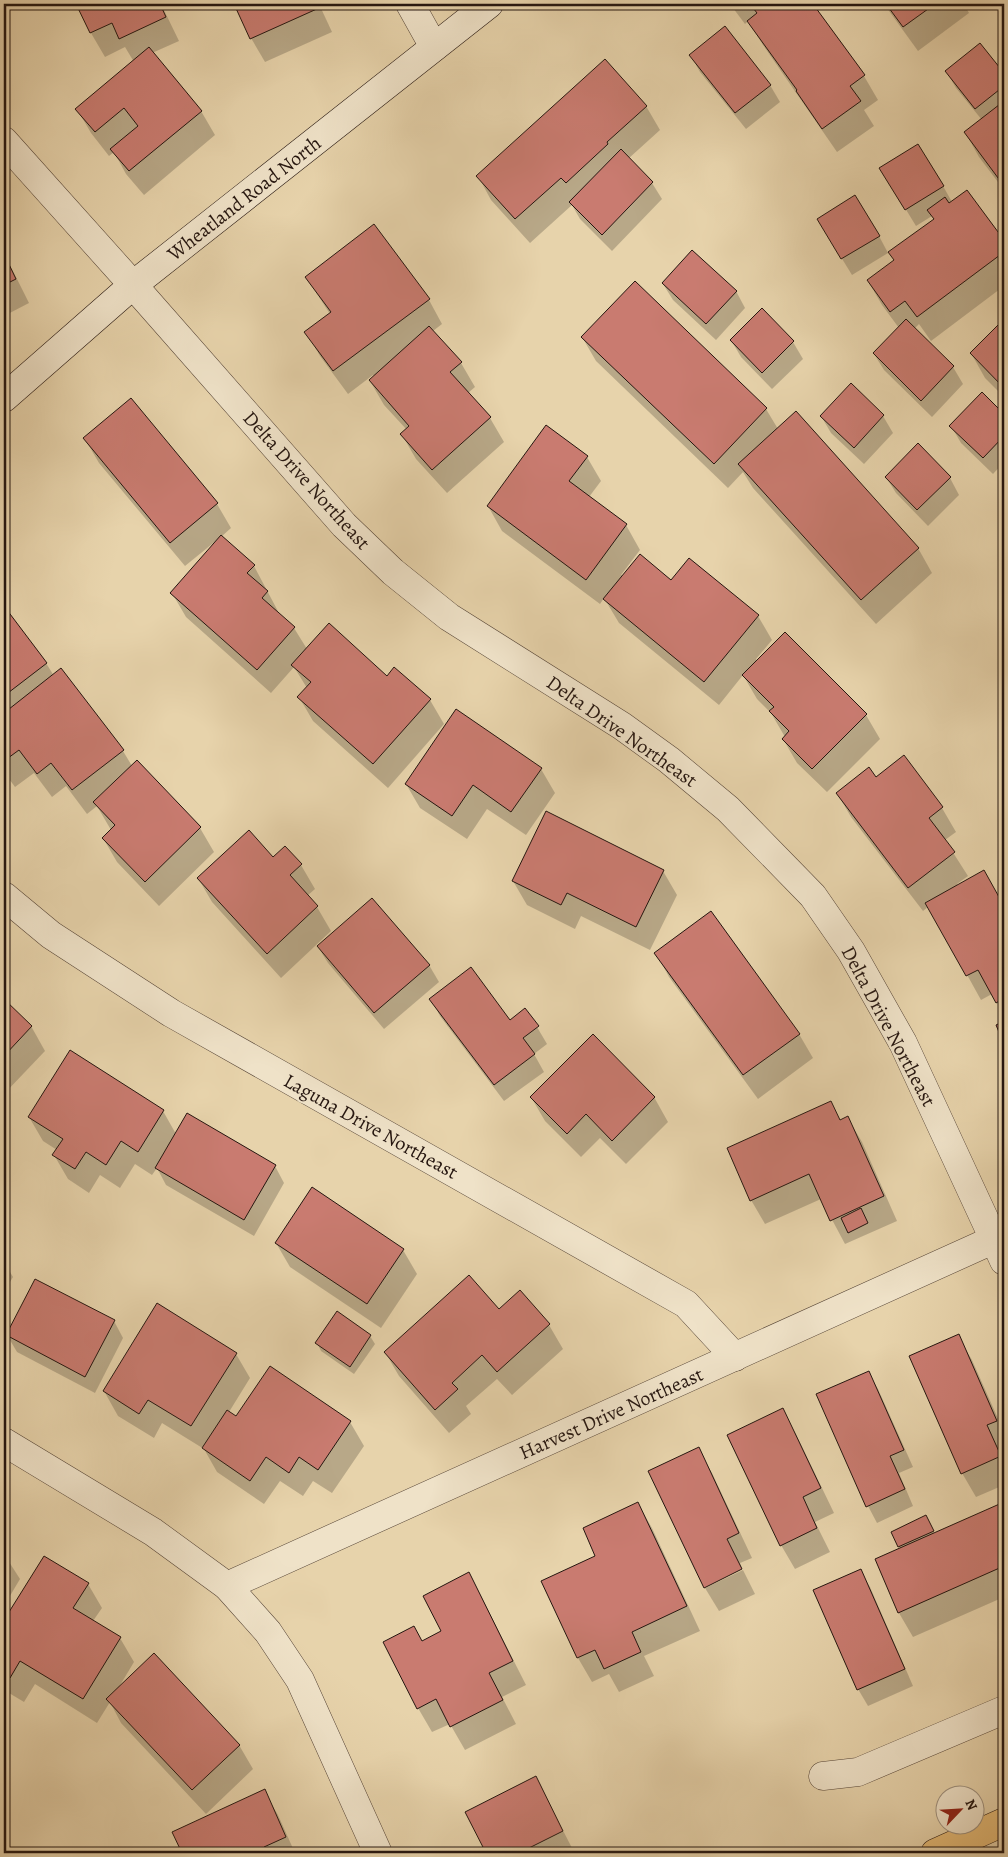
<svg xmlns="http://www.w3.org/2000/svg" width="1008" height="1857" viewBox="0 0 1008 1857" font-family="Alegreya,serif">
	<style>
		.shadow { fill: #0003 }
		.building { fill: #c97b70; stroke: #251610 }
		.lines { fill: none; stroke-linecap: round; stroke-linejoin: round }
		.street-casing { stroke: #564537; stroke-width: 29 }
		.secondary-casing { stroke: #251610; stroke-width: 29 }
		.primary-casing { stroke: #251610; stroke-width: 29 }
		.street { stroke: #efe2c8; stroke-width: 28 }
		.secondary { stroke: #efe2c8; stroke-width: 28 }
		.primary { stroke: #e4ba76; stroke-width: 28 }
		.labels { text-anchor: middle; stroke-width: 4; stroke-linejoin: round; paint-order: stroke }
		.street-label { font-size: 20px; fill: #251610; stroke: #efe2c8 }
	</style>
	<rect width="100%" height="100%" fill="#e7d3ab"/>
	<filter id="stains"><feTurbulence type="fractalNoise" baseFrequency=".004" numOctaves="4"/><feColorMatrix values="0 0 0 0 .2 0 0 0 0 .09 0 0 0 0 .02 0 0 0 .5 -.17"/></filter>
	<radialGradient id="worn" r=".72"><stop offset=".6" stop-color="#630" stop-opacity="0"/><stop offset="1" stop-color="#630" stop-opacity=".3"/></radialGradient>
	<!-- shadow -->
	<g class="shadow">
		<path d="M77 4H161L179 41 152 53 201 111 215 135 144 195 126 174 114 152 109 156 91 133 77 109 134 62 125 47 105 57 91 33Z"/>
		<path d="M236 4H319L332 32 265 62 251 38Z"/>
		<path d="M730 4H812L864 76 878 100 864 110 874 126 837 152 763 45 748 21 745 24Z"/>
		<path d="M884 4H964L969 13 918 51Z"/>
		<path d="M980 45 1004 75V190L979 157 965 132 982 120 956 88 946 71Z"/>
		<path d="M691 56 770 85 780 102 746 129 700 72Z"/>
		<path d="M646 106 660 130 628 159 652 183 662 199 612 251 580 219 572 205 530 243 491 200 478 176Z"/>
		<path d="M891 185 943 186 952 202 966 192 1004 242V286L931 341 919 324 914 329 953 367 963 384 932 417 884 370 874 354 899 328 882 305 868 281 895 261 934 220 932 216 916 226Z"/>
		<path d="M828 236H879L888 253 852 275Z"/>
		<path d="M4 253 29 303 4 316Z"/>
		<path d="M306 277 429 300 442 324 433 331 461 363 475 387 468 393 490 418 504 442 447 493 416 459 402 435 407 430 384 405 370 381 375 377 373 375 348 394 320 356 306 332 330 314Z"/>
		<path d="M635 283 766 409 778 429 918 548 932 573 876 624 753 488 743 472 728 488 596 361 582 337Z"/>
		<path d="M663 284 736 291 745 308 716 340 673 300Z"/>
		<path d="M762 310 793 342 803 359 772 389 741 357 731 340Z"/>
		<path d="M1004 321V397L985 378 971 353Z"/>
		<path d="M851 385 883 416 893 433 864 464 831 433 821 416Z"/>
		<path d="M982 394 1004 415V462L993 474 961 443 951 426Z"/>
		<path d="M131 400 217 504 231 528 221 537 254 566 280 615 294 628 307 649 387 677 430 700 444 724 388 788 313 721 299 697 307 688 294 667 271 693 186 617 172 593 217 540 185 566 99 463 85 439Z"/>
		<path d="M587 457 601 481 589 497 626 525 640 550 621 575 672 581 758 616 772 640 756 659 757 661 785 634 866 715 880 739 827 792 797 763 783 739 785 737 771 713 757 699 743 675 719 705 619 623 604 598 600 604 502 531 488 506Z"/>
		<path d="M886 477 950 478 959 495 928 526 896 493Z"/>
		<path d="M4 608 46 663 54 676 123 751 132 766 137 762 200 828 214 852 159 906 117 862 103 838 111 830 97 806 87 814 66 786 52 797 34 773 15 787 4 772Z"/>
		<path d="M541 769 555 793 526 835 487 809 467 839 420 808 406 784Z"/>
		<path d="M876 778 942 808 956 832 945 840 968 876 957 884 958 886 984 872 1004 908V1015L992 994 981 1000 929 906 923 911 851 817 837 793Z"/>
		<path d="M273 858 301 865 315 889 307 896 317 907 331 931 281 978 212 902 198 878Z"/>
		<path d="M663 871 677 895 650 950 581 916 575 929 527 905 513 881Z"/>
		<path d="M318 947 429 965 439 982 384 1029 328 963Z"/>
		<path d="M656 953 799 1034 813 1058 758 1099 669 977Z"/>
		<path d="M431 999 510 1021 537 1027 547 1044 534 1054 544 1072 504 1101 440 1016Z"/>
		<path d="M4 1001 31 1026 45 1051 4 1094Z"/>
		<path d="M71 1051 163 1111 176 1134 275 1166 284 1183 254 1236 166 1185 157 1168 152 1175 135 1164 120 1188 100 1175 89 1193 68 1179 54 1155 57 1150 43 1141 29 1117Z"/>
		<path d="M531 1097H654L668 1122 626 1164 600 1138 581 1157 545 1121Z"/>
		<path d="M831 1103 841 1121 848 1118 862 1142 897 1221 845 1244 821 1199 765 1224 751 1200Z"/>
		<path d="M276 1243 403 1250 417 1274 381 1328 290 1267Z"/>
		<path d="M4 1262 13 1277 4 1292Z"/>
		<path d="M520 1292 549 1325 563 1349 512 1395 497 1379 466 1406 471 1414 449 1433 399 1376 385 1352 499 1311Z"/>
		<path d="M114 1321 123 1338 95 1393 17 1352 7 1335Z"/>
		<path d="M370 1336 375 1344 354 1374 321 1351 317 1343Z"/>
		<path d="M958 1336 972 1360 1004 1432V1448L1000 1450 1004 1459V1485L976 1497 962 1473Z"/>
		<path d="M236 1354 250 1378 229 1412 237 1418 350 1422 364 1446 332 1493 313 1481 303 1496 280 1481 264 1504 217 1472 204 1449 162 1423 154 1438 118 1416 104 1391Z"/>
		<path d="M868 1373 878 1389 913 1467 899 1473 913 1506 877 1523 868 1506Z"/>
		<path d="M782 1410 796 1434 834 1513 815 1522 830 1552 795 1569 781 1545Z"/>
		<path d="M698 1449 712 1473 752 1558 740 1563 742 1568 704 1586Z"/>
		<path d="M1004 1503V1597L913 1637 899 1613 876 1560 900 1549 893 1533 930 1525 935 1534Z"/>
		<path d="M638 1504 652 1528 700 1631 644 1656 654 1676 619 1692 609 1674 592 1682 578 1658 543 1581 597 1557Z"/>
		<path d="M4 1554 20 1579 4 1606Z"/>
		<path d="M45 1558 88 1584 102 1608 93 1621 120 1638 134 1662 119 1687 239 1745 253 1769 206 1814 121 1723 110 1702 97 1723 35 1684 24 1702 4 1690V1623Z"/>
		<path d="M743 1570 755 1594 719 1611 705 1588Z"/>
		<path d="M860 1571 870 1587 913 1686 868 1706 858 1689 815 1590Z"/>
		<path d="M468 1574 482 1598 526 1685 502 1697 516 1724 465 1750 450 1724 432 1732 418 1708 422 1642 443 1632Z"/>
		<path d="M536 1778 572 1848 562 1853H487L466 1812Z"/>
		<path d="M264 1791 278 1815 295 1853H184L174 1832Z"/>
	</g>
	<!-- building -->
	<g class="building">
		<path d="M76 4H160L166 17 119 39 112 23 90 33Z"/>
		<path d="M234 4H317L319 8 250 39Z"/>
		<path d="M750 4H813L865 75 850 86 861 101 822 129 796 91 797 90 747 21 757 13Z"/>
		<path d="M886 4H935L903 27Z"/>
		<path d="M725 26 771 85 735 113 689 55Z"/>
		<path d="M980 43 1004 73V86L975 109 945 71Z"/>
		<path d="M149 47 202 111 129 171 110 149 138 126 124 108 95 132 75 109Z"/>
		<path d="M605 59 647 106 607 142 608 144 566 183 561 178 515 219 476 176Z"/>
		<path d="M1004 101V186L964 132Z"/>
		<path d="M918 144 944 186 905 210 879 168Z"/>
		<path d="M621 149 653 182 602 235 569 202Z"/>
		<path d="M967 190 1004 240V252L917 317 905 301 890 312 867 280 894 260 888 252 934 219 927 210 945 197 949 203Z"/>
		<path d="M855 195 880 236 841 259 817 219Z"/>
		<path d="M374 224 430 299 333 371 304 332 331 312 305 277Z"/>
		<path d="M692 250 737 291 706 324 662 283Z"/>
		<path d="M4 254 16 279 4 285Z"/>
		<path d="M635 281 767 408 714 464 581 337Z"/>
		<path d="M762 308 794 341 762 373 730 340Z"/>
		<path d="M906 319 954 366 921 401 873 353Z"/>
		<path d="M1004 319V388L970 353Z"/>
		<path d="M429 326 462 362 450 372 491 417 432 470 400 434 409 426 369 380Z"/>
		<path d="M851 383 884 415 854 448 820 416Z"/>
		<path d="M982 392 1004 414V436L983 458 949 426Z"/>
		<path d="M131 398 218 503 170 543 83 438Z"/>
		<path d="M796 411 919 548 861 600 738 464Z"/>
		<path d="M546 425 588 456 569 481 627 524 586 580 487 506Z"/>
		<path d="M918 443 951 477 917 510 885 477Z"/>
		<path d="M221 535 255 565 247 573 268 591 262 598 295 627 257 670 170 593Z"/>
		<path d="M640 554 671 580 689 558 759 615 704 682 603 599Z"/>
		<path d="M4 606 47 663 4 696Z"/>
		<path d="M329 623 387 676 394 667 431 699 373 764 297 697 311 682 291 665Z"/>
		<path d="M785 632 867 714 812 769 782 739 789 731 769 711 774 707 742 675Z"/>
		<path d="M61 668 124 750 72 790 51 763 37 774 19 750 4 761V713Z"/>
		<path d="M456 709 542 768 511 812 473 785 452 816 405 784Z"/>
		<path d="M904 755 943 807 929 818 955 852 908 888 836 793 869 767 876 777Z"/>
		<path d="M137 760 201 827 145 882 102 838 115 825 93 802Z"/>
		<path d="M546 811 664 870 636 927 567 893 561 905 512 881Z"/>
		<path d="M249 830 273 857 285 846 302 864 290 875 318 906 267 954 197 878Z"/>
		<path d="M984 870 1004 906V998L996 1003 978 970 966 976 925 903Z"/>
		<path d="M372 898 430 965 374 1013 317 946Z"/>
		<path d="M711 911 800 1034 743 1075 654 953Z"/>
		<path d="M471 967 510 1020 525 1008 539 1026 523 1038 535 1054 494 1085 429 999Z"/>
		<path d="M4 999 32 1026 4 1056Z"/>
		<path d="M1004 1021V1044L996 1025Z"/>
		<path d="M593 1034 655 1097 612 1141 586 1114 567 1134 530 1097Z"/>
		<path d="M70 1050 164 1110 138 1152 121 1141 106 1165 86 1152 75 1169 52 1155 63 1139 28 1117Z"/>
		<path d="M831 1101 840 1120 848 1116 884 1196 830 1221 809 1174 750 1201 727 1148Z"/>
		<path d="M187 1113 276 1165 244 1220 155 1168Z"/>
		<path d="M312 1187 404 1249 367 1304 275 1243Z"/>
		<path d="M861 1208 868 1223 848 1233 841 1218Z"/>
		<path d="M469 1275 499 1309 520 1290 550 1324 497 1372 482 1355 452 1383 458 1389 435 1410 384 1352Z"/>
		<path d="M35 1279 115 1320 85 1377 6 1335Z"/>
		<path d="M157 1303 237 1353 191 1426 148 1400 139 1414 103 1391Z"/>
		<path d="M337 1311 371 1335 350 1367 315 1343Z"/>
		<path d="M959 1334 997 1421 987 1425 1001 1456 961 1474 909 1356Z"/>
		<path d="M270 1366 351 1421 318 1470 299 1457 289 1473 266 1457 250 1481 202 1448 227 1410 236 1416Z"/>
		<path d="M869 1371 904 1450 890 1456 905 1489 866 1507 816 1394Z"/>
		<path d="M783 1408 821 1488 803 1497 817 1528 780 1546 727 1435Z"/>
		<path d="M699 1447 739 1533 727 1539 742 1569 704 1588 648 1471Z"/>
		<path d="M638 1502 687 1606 632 1632 641 1652 604 1669 595 1650 577 1658 541 1581 595 1556 583 1528Z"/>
		<path d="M1004 1502V1566L898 1613 875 1559Z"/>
		<path d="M926 1515 934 1531 898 1547 891 1532Z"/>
		<path d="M44 1556 89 1583 73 1608 121 1637 83 1699 20 1661 10 1678 4 1675V1620Z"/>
		<path d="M861 1569 905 1669 857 1690 813 1590Z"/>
		<path d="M469 1572 513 1661 489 1673 503 1700 450 1727 436 1699 417 1709 383 1642 414 1626 422 1641 441 1631 423 1596Z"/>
		<path d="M154 1653 240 1745 192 1790 106 1699Z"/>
		<path d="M536 1776 563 1831 519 1853H486L465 1812Z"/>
		<path d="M265 1789 286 1837 264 1847 267 1853H182L172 1832Z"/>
	</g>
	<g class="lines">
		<!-- street casing -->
		<g class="street-casing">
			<g id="street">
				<path d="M410 4 434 47"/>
				<path d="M4 141 133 285 344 525 393 572 449 617 622 726 669 760 728 809 813 896 851 951 903 1043 1004 1261"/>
				<path d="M4 896 51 935 171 1013 686 1304 735 1357"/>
				<path d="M4 1442 153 1532 227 1586 268 1632 300 1680 378 1853"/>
				<path d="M227 1586 995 1239"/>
				<path d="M823 1776 858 1772 1004 1710"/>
			</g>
		</g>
		<!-- secondary casing -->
		<g class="secondary-casing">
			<path id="secondary" d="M4 398 133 285 489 4"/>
		</g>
		<!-- primary casing -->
		<g class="primary-casing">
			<path id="primary" d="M935 1853 1004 1822"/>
		</g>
		<!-- street -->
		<use href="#street" class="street"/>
		<!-- secondary -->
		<use href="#secondary" class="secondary"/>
		<!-- primary -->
		<use href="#primary" class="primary"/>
	</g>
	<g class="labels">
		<!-- street labels -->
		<g class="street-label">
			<text transform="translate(244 198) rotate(-38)" y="7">Wheatland Road North</text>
			<text transform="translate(307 480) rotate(48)" y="7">Delta Drive Northeast</text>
			<text transform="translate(622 731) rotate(35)" y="7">Delta Drive Northeast</text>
			<text transform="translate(889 1026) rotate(62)" y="7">Delta Drive Northeast</text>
			<text transform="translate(371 1126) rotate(29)" y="7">Laguna Drive Northeast</text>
			<text transform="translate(611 1413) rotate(-24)" y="7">Harvest Drive Northeast</text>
		</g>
	</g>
	<!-- margin -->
	<rect width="1008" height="1857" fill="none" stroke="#e7d3ab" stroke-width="20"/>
	<rect x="5" y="5" width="998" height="1847" fill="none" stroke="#251610" stroke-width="2.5"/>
	<rect x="10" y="10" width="988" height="1837" fill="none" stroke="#251610"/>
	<!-- north arrow -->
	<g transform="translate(960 1810) rotate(65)"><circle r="24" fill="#efe2c8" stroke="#9e907e"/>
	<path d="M0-4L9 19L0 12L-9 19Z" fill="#8f2418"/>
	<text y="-8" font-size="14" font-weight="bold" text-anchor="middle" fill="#251610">N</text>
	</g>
	<rect width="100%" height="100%" filter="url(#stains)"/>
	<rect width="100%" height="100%" fill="url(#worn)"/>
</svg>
